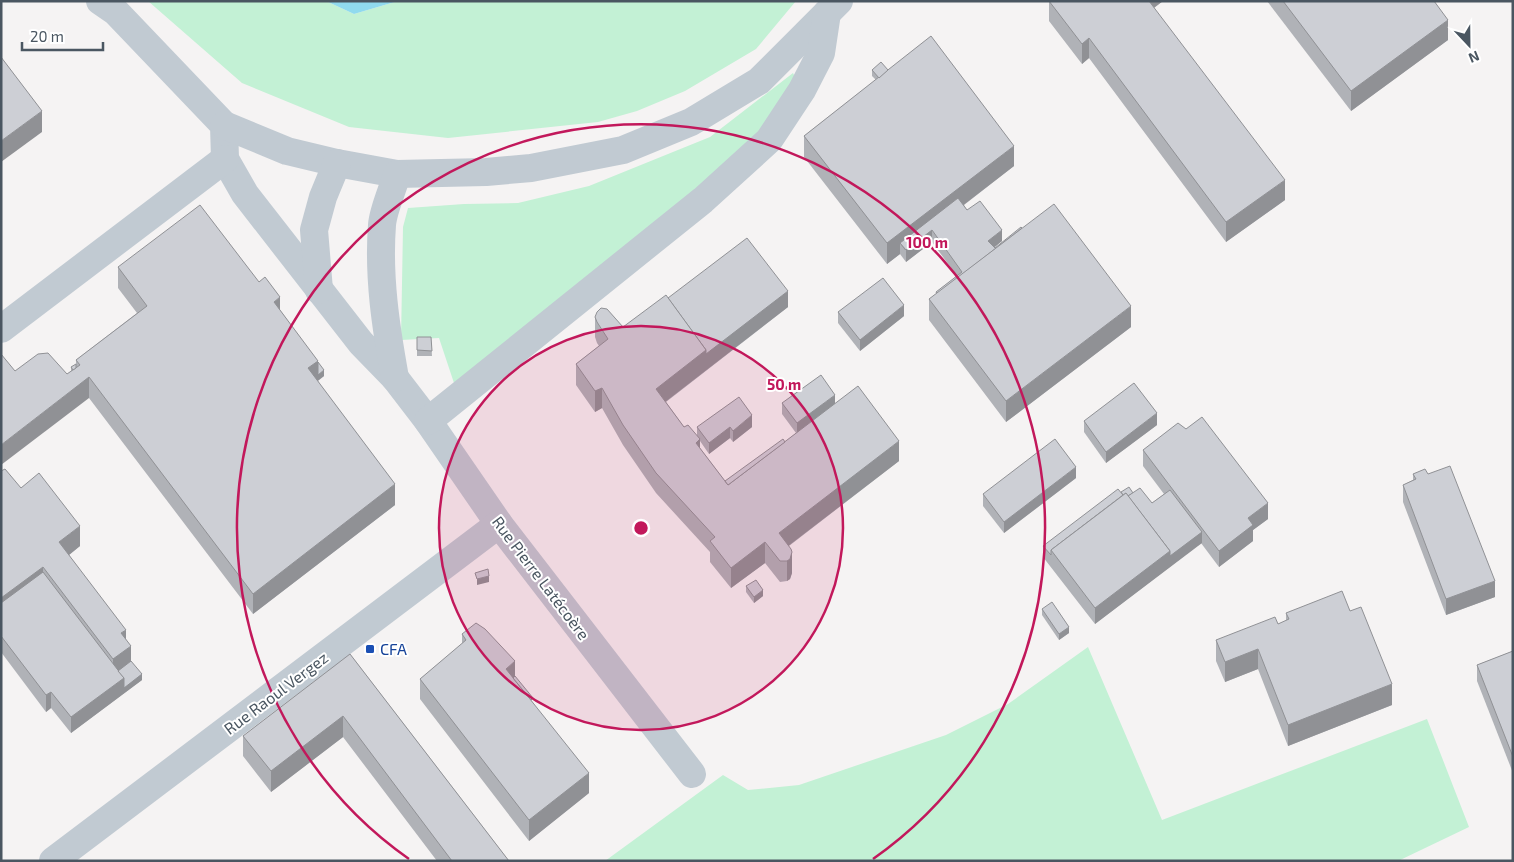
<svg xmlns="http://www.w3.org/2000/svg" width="1514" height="862" viewBox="0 0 1514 862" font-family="'Exo 2',sans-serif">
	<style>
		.green { fill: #c3f1d5 }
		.water { fill: #90daee }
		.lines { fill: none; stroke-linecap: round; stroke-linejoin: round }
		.minor { stroke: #c1cad2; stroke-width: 28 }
		.wall { fill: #b0b2b7 }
		.shaded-wall { fill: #909195 }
		.building { fill: #cdcfd5; stroke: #909195 }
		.ring { fill: none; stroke: #c2185b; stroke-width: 2.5 }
		.transit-dot { fill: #1a4fb4; stroke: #fff; stroke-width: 2 }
		.labels { text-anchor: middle; stroke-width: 4; stroke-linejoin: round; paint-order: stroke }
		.street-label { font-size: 16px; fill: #4a5661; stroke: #fff }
		.transit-label { font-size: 16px; fill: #164399; stroke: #fff; text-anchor: start }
		.centre { fill: #c2185b; stroke: #fff; stroke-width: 2.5 }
		.ring-label { font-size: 15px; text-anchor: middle; font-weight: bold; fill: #c2185b; stroke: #fff; stroke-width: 4; stroke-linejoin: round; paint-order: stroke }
	</style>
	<rect width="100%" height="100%" fill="#f5f3f3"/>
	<!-- green -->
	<g class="green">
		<path d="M148 1H326L354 14 398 1H796L756 49 685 91 637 111 598 122 448 138 349 127 242 83Z"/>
		<path d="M793 73 798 83 763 134 707 184 454 383 439 338 401 340 403 227 408 208 464 204 518 203 589 186 710 137Z"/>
		<path d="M1088 647 1162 820 1427 719 1469 827 1398 861H605L723 775 748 790 799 785 946 735 1008 704Z"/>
	</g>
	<!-- water -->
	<path class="water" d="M326 1H398L354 14Z"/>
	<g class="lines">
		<!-- minor -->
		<g class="minor">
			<path d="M100 1 116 12 224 125 225 159 245 194 361 343 395 378 428 421 499 524 692 774"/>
			<path d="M224 125 287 151 337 163 397 174 486 172 531 168 623 150 691 122 759 81 839 1"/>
			<path d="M319 290 314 230 323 197 337 163"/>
			<path d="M1 329 225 159"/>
			<path d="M395 378C386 328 378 277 382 225 383 210 393 189 397 174"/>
			<path d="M428 421 703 200 769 140 802 90 821 53 827 13"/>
			<path d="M53 861 499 524"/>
		</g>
	</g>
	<!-- wall -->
	<g class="wall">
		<path d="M1049 1H1163L1154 8 1285 200 1226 242 1089 58 1082 64 1049 21Z"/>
		<path d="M1267 1H1434L1448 40 1351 111Z"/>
		<path d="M872 70H888L1014 166 964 205 967 210 1002 241 994 248 1131 327 1006 422 929 320V299L936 294V292L957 276 932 242 906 262 900 254 887 264 804 157V136L876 80 872 76Z"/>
		<path d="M118 267 280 310 318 362 324 376 318 381 395 505 253 614 89 398 15 371 67 374 71 371V367L76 364V360L137 313 118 288Z"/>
		<path d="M668 298 788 307 666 402 684 427 697 436V427H752L733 442 730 438 709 454 700 441V448L725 481 785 442 796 433 782 414V403H835L899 461 789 546 792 573 790 579 787 581 780 582 765 563 731 588 710 562V552L656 493 623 445 602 408 595 412 576 385V364L599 346 597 343 595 337V317L623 327Z"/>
		<path d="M838 312 904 316 860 351 838 323Z"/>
		<path d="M417 337H431L432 356H417Z"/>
		<path d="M1084 421 1157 425 1106 463 1084 432Z"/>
		<path d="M1143 450 1268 519 1253 530V541L1219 567 1201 543 1095 624 1043 557V546L1133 493 1152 503 1164 494 1143 466Z"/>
		<path d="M1 471 21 488 80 546 69 555 126 639 131 661 142 680 71 733 51 708 46 712 1 652Z"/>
		<path d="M1413 474H1428L1495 597 1446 615 1403 502V485L1413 480Z"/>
		<path d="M1076 478 1004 533 983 506V494Z"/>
		<path d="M746 586 763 596 754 603 746 592Z"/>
		<path d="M1042 609 1069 633 1059 640 1042 615Z"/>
		<path d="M1350 611 1392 705 1288 746 1258 669 1225 682 1216 661V640L1278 624 1286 621V613Z"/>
		<path d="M462 634 515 676 533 703 589 793 529 841 420 699V679L462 644Z"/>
		<path d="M1513 651V773L1477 681V665Z"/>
		<path d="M350 654 509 861H437L343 737 271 792 243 756V736Z"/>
	</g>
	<!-- shaded-wall -->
	<g class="shaded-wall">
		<path d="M1144 1H1163L1144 15Z"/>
		<path d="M1448 20V40L1351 111V91Z"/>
		<path d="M1089 38V58L1082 64V44Z"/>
		<path d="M42 111V132L1 162V141Z"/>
		<path d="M1014 146V166L905 250 900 243V254L887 264V243Z"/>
		<path d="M1285 180V200L1226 242V222Z"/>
		<path d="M932 230V242L906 262V250Z"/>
		<path d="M1002 230V241L988 252V241Z"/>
		<path d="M788 291V307L656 409V389L706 350Z"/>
		<path d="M280 297V318L274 302Z"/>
		<path d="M904 305V316L860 351V340Z"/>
		<path d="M1131 306V327L1006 422V401Z"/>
		<path d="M318 361V375L324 370V376L308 388V368Z"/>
		<path d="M89 377V398L1 465V445Z"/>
		<path d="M602 388V408L595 412V391Z"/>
		<path d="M835 395V406L797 435V423Z"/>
		<path d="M1157 413V425L1106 463V452Z"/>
		<path d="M752 415V427L733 442V431Z"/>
		<path d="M730 427V438L709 454V443Z"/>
		<path d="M700 439V460L696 443Z"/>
		<path d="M899 441V461L779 553V533Z"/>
		<path d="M1076 467V478L1004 533V522Z"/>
		<path d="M395 484V505L253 614V594Z"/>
		<path d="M1268 503V519L1253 530V541L1219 567V551L1248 518Z"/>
		<path d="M80 526V546L59 563V542Z"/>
		<path d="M1202 532V543L1095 624V608L1170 551Z"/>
		<path d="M765 542V563L731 588V568Z"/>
		<path d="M792 552V573L790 579 787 581V561Z"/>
		<path d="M43 567V588L1 619V598Z"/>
		<path d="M489 576V582L477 585V579Z"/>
		<path d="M1495 581V597L1446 615V599Z"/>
		<path d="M763 590V596L754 603V597Z"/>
		<path d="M1069 627V633L1059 640V634Z"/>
		<path d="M126 630V650L121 633Z"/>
		<path d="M131 646V667L113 680V659Z"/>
		<path d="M1258 649V669L1225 682V662Z"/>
		<path d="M515 661V681L506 669Z"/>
		<path d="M142 674V680L71 733V717L124 678Z"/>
		<path d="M1392 684V705L1288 746V725Z"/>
		<path d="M51 692V708L46 712V695Z"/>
		<path d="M343 716V737L271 792V771Z"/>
		<path d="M589 773V793L529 841V820Z"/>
	</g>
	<!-- building -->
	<g class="building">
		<path d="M1049 1H1149L1285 180 1226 222 1089 38 1082 44Z"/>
		<path d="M1283 1H1434L1448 20 1351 91Z"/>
		<path d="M931 36 1014 146 887 243 804 136Z"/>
		<path d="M1 57 42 111 1 141Z"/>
		<path d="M881 62 888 70 879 78 872 70Z"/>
		<path d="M958 198 967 210 980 201 1002 230 988 241 995 248 1021 227 1022 228 937 294 936 292 962 272 932 230 906 250 900 243Z"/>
		<path d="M1054 204 1131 306 1006 401 929 299Z"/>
		<path d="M200 205 259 282 265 277 280 297 274 302 318 361 308 368 395 484 253 594 89 377 1 445V354L15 371 38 354 48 353 67 374 80 365 76 360 147 306 118 267Z"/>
		<path d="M747 238 788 291 706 354V350L668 298Z"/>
		<path d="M883 278 904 305 860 340 838 312Z"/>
		<path d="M666 295 706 350 656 389 684 427 688 425 700 439 696 443 728 485 858 386 899 441 779 533 791 549 792 552 790 559 787 561H780L765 542 731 568 710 541 715 537 656 473 623 425 602 388 595 391 576 364 608 339 597 322 595 317 597 312 601 308 607 309 623 327Z"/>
		<path d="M417 337H431L432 351 417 350Z"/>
		<path d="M318 362 324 370 318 375Z"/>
		<path d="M76 364V368L73 370 71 367Z"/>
		<path d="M821 375 835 395 797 423 782 403Z"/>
		<path d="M1134 383 1157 413 1106 452 1084 421Z"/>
		<path d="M739 397 752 415 733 431 730 427 709 443 697 427Z"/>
		<path d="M1202 417 1268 503 1248 518 1253 525 1219 551 1143 450 1178 423 1186 429Z"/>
		<path d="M783 439 785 442 728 485 725 481Z"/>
		<path d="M1055 439 1076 467 1004 522 983 494Z"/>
		<path d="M1450 466 1495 581 1446 599 1403 485 1416 479 1413 474 1425 469 1428 474Z"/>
		<path d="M5 469 21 488 39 473 80 526 59 542 126 630 121 633 131 646 113 659 43 567 1 598V471Z"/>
		<path d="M1129 487 1133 493 1128 496 1126 493 1123 495 1121 492Z"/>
		<path d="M1140 488 1152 503 1170 490 1202 532 1170 556V551L1128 496Z"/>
		<path d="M1118 489 1123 495 1051 550V555L1043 546Z"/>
		<path d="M1126 493 1170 551 1095 608 1051 550Z"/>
		<path d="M488 569 489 576 477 579 475 573Z"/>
		<path d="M43 572 124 678 71 717 51 692 46 695 1 636V603Z"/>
		<path d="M756 580 763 590 754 597 746 586Z"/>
		<path d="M1342 591 1350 611 1361 607 1392 684 1288 725 1258 649 1225 662 1216 640 1275 617 1278 624 1289 619 1286 613Z"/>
		<path d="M1052 602 1069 627 1059 634 1042 609Z"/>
		<path d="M476 623 485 629 515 661 506 669 589 773 529 820 420 679 466 640 462 634Z"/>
		<path d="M1513 651V757L1477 665Z"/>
		<path d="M350 654 509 861H452L343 716 271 771 243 736Z"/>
		<path d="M131 661 142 674 124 688V678L118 671Z"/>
		<path d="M515 676 533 698 531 700 513 678Z"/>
	</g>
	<!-- distance rings -->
	<circle cx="641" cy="528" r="202" fill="#c2185b" fill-opacity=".12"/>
	<g class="ring">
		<circle cx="641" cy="528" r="202"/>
		<path d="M409 859A404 404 0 1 1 873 859"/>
	</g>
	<!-- markers -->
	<rect class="transit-dot" x="365" y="644" width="10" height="10" rx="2.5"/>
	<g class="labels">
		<!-- street labels -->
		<g class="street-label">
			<text transform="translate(541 578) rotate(53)" y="6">Rue Pierre Latécoère</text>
			<text transform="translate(276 693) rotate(-37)" y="6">Rue Raoul Vergez</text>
		</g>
		<!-- transit labels -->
		<g class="transit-label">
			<text x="380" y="655">CFA</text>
		</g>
	</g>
	<circle cx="641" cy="528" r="8" class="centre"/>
	<g class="ring-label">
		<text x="927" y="248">100 m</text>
		<text x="784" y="390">50 m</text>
	</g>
	<!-- border -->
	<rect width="1514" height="862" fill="none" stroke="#4a5661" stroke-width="5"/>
	<!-- north arrow -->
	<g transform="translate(1469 45) rotate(158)" stroke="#ffffff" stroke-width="4" paint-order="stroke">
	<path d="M0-4L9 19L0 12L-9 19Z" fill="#4a5661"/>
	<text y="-8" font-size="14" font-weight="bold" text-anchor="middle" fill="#4a5661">N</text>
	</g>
	<!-- scale -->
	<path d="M22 42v8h81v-8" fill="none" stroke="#4a5661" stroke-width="2.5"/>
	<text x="30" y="42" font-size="15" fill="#4a5661" stroke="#ffffff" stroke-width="4" paint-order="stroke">20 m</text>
</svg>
